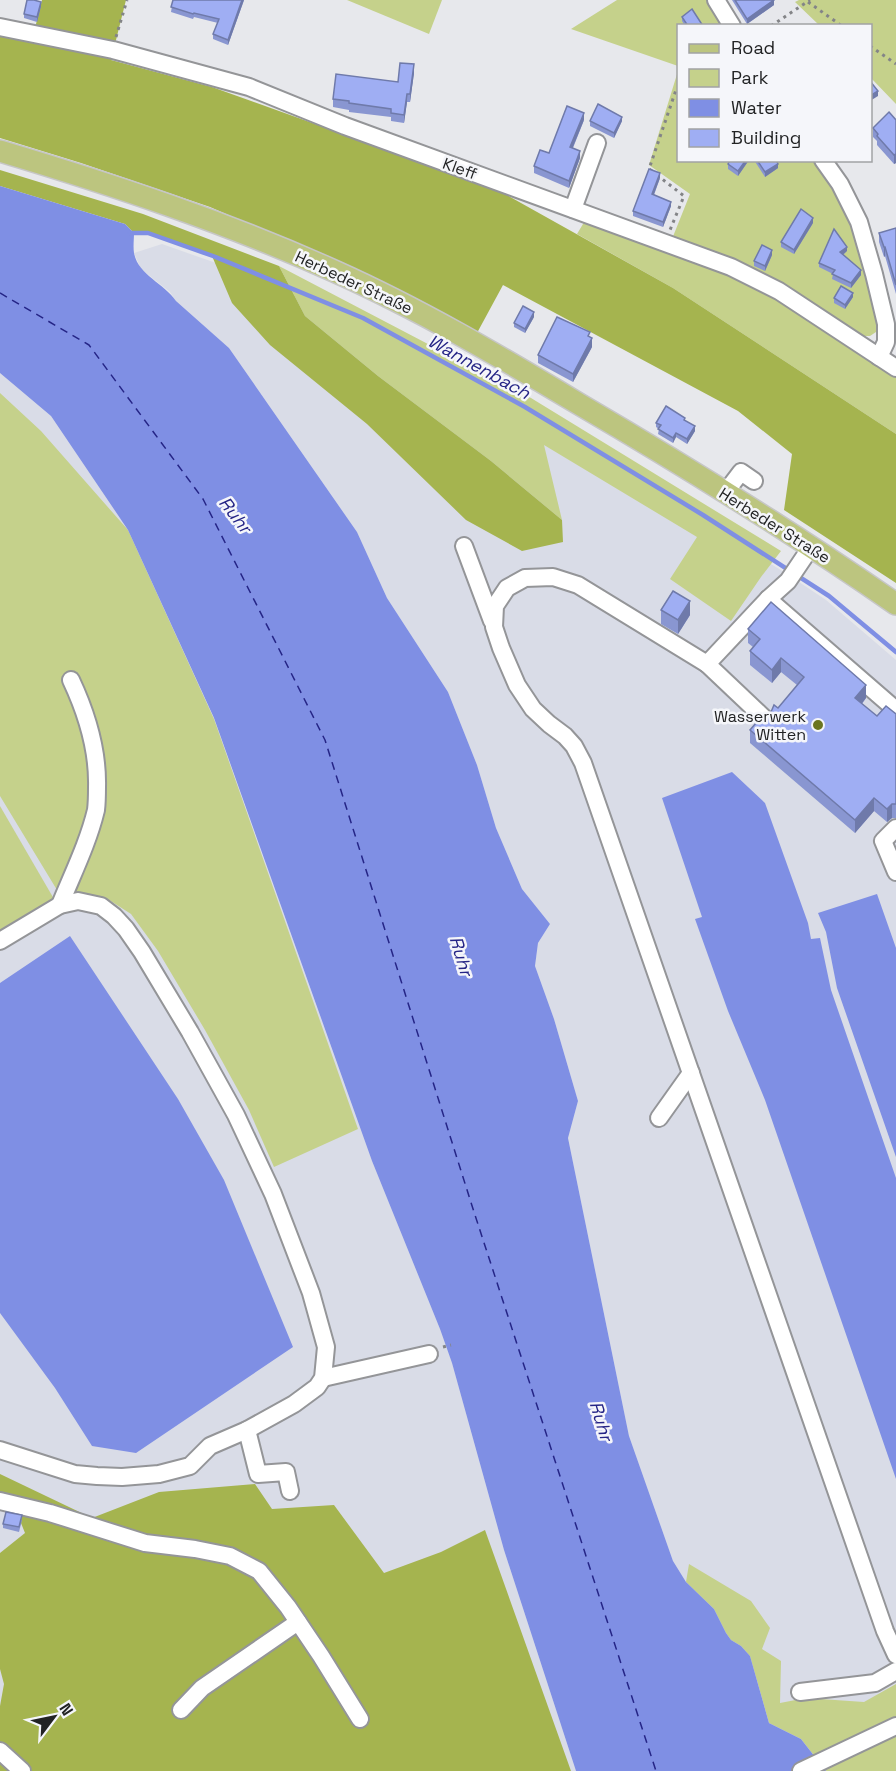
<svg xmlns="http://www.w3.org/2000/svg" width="896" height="1771" viewBox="0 0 896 1771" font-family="'Space Grotesk',sans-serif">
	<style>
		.built { fill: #d9dce7 }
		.green { fill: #c5d18b }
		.forest { fill: #a5b44f }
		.water { fill: #7f8fe4 }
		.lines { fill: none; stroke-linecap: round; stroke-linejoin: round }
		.stream { stroke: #7f8fe4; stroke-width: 4.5 }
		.ferry { stroke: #252586; stroke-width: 1.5; stroke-dasharray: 8 6; stroke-linecap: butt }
		.minor-casing { stroke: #949598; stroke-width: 20 }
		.major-casing { stroke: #c6c6c6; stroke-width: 24 }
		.path { stroke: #838487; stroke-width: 3; stroke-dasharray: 3 4.5; stroke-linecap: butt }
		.minor { stroke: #fff; stroke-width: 16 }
		.major { stroke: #bcc57f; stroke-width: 21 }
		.wall { fill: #8996d1 }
		.shaded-wall { fill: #6f7aaa }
		.building { fill: #9faef3; stroke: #6f7aaa; stroke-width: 1.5 }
		.poi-dot { fill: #6b7520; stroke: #f5f6fa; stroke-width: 2 }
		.labels { text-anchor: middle; stroke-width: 5; stroke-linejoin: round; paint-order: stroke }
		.street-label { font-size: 16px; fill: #222324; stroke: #f5f6fa }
		.poi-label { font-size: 16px; fill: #222324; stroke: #f5f6fa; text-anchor: end }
		.water-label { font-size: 18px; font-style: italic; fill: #252586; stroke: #f5f6fa }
	</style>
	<rect width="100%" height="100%" fill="#e7e8ec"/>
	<!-- built -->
	<g class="built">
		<path d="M162 244 267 281 539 422 784 572 826 600 896 660V1691L801 1739 686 1582 673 1561 629 1436 568 1138 578 1101 554 1019 535 966 538 943 550 924 522 889 496 828 477 765 448 692 387 598 357 532 229 348 176 301 170 292 141 269 134 253Z"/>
		<path d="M0 373 51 416 128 530 214 719 372 1161 440 1329 452 1363 504 1550 576 1771H52L0 1720Z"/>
	</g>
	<!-- green -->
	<g class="green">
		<path d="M347 0H442L429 34Z"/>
		<path d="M617 0H708L724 25 678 26V66L571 29Z"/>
		<path d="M799 0H896V104L871 78 870 26 819 25 795 2Z"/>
		<path d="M678 71V160L813 161 846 210 863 254 879 322 876 332 870 336H863L672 239 690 194 649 165Z"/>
		<path d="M586 219 731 274 763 291 896 377V434L673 288 577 234Z"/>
		<path d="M279 266 531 398 781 551 761 577 731 621 670 579 697 537 544 445 562 520 491 461 378 376 305 316Z"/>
		<path d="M0 393 41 431 128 530 214 719 358 1129 274 1167 249 1110 205 1030 158 951 131 914 106 898 57 890 0 796Z"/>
		<path d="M0 806 54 899 0 933Z"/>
		<path d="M689 1564 751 1601 770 1628 762 1649 781 1661 780 1703 806 1698 864 1702 896 1684V1771H826L801 1739 769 1723 750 1656 741 1646 731 1640 726 1633 714 1609 686 1582Z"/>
	</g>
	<!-- forest -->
	<g class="forest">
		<path d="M42 0H126L111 60 212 87 496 189 673 288 896 434V583L784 510 792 454 738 411 503 285 477 333 328 258 210 207 81 163 0 138V34L32 40Z"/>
		<path d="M0 170 143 214 279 266 305 316 378 376 491 461 562 520 563 542 522 551 466 520 367 424 270 345 232 303 212 256 148 233H134L125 224 0 186Z"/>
		<path d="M0 1474 92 1518 159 1492 255 1484 272 1509 334 1505 384 1573 441 1552 485 1530 571 1771H0V1706L4 1684 0 1669V1553L25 1533 11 1498 0 1495Z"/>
	</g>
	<!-- water -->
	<g class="water">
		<path d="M0 186 125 224 134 233C134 239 133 247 134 253 138 275 164 283 176 301L229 348 357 532 387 598 448 692 477 765 496 828 522 889 550 924 538 943 535 966 554 1019 578 1101 568 1138 629 1436 673 1561 686 1582 714 1609 726 1633 731 1640 741 1646 750 1656 769 1723 801 1739 826 1771H576L504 1550 452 1363 440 1329 372 1161 214 718 128 530 51 416 0 373Z"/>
		<path d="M732 772 765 803 808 923 811 939 820 938 831 990 896 1178V1479L765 1100 728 1011 695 919 702 917 662 798Z"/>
		<path d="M877 894 896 948V1157L837 988 826 932 818 913Z"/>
		<path d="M70 936 178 1099 224 1180 293 1347 136 1453 92 1446 55 1388 0 1313V983Z"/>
	</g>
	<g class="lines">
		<!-- stream -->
		<path class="stream" d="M130 233H148L213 256 363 318 525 407 703 515 829 596 896 652"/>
		<!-- ferry -->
		<path class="ferry" d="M0 293 89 345 203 499 325 740 474 1212 656 1771"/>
		<!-- minor casing -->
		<g class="minor-casing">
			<g id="minor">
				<path d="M716 0 732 26"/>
				<path d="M0 27 113 50 249 87 345 126 731 267 779 291 896 368"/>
				<path d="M823 160 840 184 859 222 874 274 886 324V342L879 357"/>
				<path d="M573 209 597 143"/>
				<path d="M725 493 741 472 754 481"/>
				<path d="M464 546 492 621"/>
				<path d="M811 547 788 581 768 599 707 664 578 585 553 577 525 578 507 588 495 606 494 627 501 648 517 685 533 709 549 724 565 736 574 746 583 763 885 1631 896 1655"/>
				<path d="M768 599 896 710"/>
				<path d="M707 664 764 718"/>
				<path d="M896 828 883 841 896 872"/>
				<path d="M60 905C73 873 88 843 96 810 97 802 97 794 97 787 98 749 87 714 71 680"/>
				<path d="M0 941 60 905 78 901 101 906 114 916 126 929 142 952 190 1032 236 1115 273 1194 311 1293 326 1347 323 1378 317 1387 294 1404 247 1430 210 1446 190 1466 159 1474 122 1477 97 1476 75 1474 0 1450"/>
				<path d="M659 1118 691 1073"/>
				<path d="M323 1378 429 1354"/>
				<path d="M247 1430 258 1474 286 1472 290 1491"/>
				<path d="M0 1501 50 1513 145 1543 195 1549 230 1556 259 1571 288 1607 321 1656 360 1719"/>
				<path d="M800 1692 875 1683 896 1671"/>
				<path d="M181 1710 202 1688 298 1622"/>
				<path d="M0 1751 22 1771"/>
				<path d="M801 1771 896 1726"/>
			</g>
		</g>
		<!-- major casing -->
		<g class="major-casing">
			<path id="major" d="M0 151C114 185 225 222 334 271 419 309 499 356 579 404 687 467 793 533 896 604"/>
		</g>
		<!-- path -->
		<g class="path">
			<path d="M808 2 842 26"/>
			<path d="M771 26 810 0"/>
			<path d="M116 37 127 0"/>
			<path d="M870 46 896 64"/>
			<path d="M652 171 649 169 676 90"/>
			<path d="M657 175 684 196 670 230"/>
			<path d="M443 1347 451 1345"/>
		</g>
		<!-- minor -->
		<use href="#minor" class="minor"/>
		<!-- major -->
		<use href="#major" class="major"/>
	</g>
	<!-- wall -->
	<g class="wall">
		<path d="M173 0H244L228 45 213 39V34L218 23 194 17 193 19 171 12Z"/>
		<path d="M732 0H774V5L747 24Z"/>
		<path d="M41 6 37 22 24 18V14Z"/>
		<path d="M682 17 703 26H685L682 21Z"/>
		<path d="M414 73 410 102H407L404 123 391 121V117L349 112V110L333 107V99L398 82Z"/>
		<path d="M584 120 573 148 580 158 569 188 534 173V166Z"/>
		<path d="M896 120V163L894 164 877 145V141L873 137V128Z"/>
		<path d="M590 121H622L614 138 590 126Z"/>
		<path d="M749 160 738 176 728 169V164Z"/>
		<path d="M754 160H776L778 168 765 177Z"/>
		<path d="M660 178 654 195 671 206 663 227 633 216V211Z"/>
		<path d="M813 223 794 254 781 247V242Z"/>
		<path d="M896 228V294L885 256 884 257 879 242V233Z"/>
		<path d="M847 251 843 255 861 275 851 288 832 279 833 274 819 267V263Z"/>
		<path d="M772 255 765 271 754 266V261Z"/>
		<path d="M853 297 845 309 834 303V298Z"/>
		<path d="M534 317 525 333 514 327V323Z"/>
		<path d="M592 347 573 382 538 363V355Z"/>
		<path d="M685 420 695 431 687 444 676 437 673 443 658 434 659 429 656 427V423Z"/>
		<path d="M661 610 690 615 678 634 661 624Z"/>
		<path d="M748 629 866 698 862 704 877 716 896 714V818H892L887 822 874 811 855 833 750 743V730L771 712 778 708 797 685 781 672 772 683 750 665V651L753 647 748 643Z"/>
		<path d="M22 1520 19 1532 3 1528V1524Z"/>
	</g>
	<!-- shaded-wall -->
	<g class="shaded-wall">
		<path d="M242 0H244L228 45V40Z"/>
		<path d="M774 0V5L747 24V19Z"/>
		<path d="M41 2V6L37 22V17Z"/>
		<path d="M414 64V73L410 102V94Z"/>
		<path d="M878 91V96L870 101V96Z"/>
		<path d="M407 94V102L404 123V115Z"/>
		<path d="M584 113V120L570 154V147Z"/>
		<path d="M622 117V121L614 138V133Z"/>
		<path d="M580 151V158L569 188V181Z"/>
		<path d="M896 153V163L894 164V155Z"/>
		<path d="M746 160H749L738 176V171Z"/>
		<path d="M778 164V168L765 177V172Z"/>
		<path d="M660 173V178L652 199V194Z"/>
		<path d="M671 202V206L663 227V222Z"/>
		<path d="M813 218V223L794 254V250Z"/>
		<path d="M847 247V251L840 257V252Z"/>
		<path d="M884 247H885V256L884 257Z"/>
		<path d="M772 250V255L765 271V266Z"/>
		<path d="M861 270V275L851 288V283Z"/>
		<path d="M853 293V297L845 309V305Z"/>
		<path d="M534 312V317L525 333V329Z"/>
		<path d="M592 338V347L573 382V374Z"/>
		<path d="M695 426V431L687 444V439Z"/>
		<path d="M676 433V437L673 443V438Z"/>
		<path d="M690 601V615L678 634V620Z"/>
		<path d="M781 658V672L772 683V670Z"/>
		<path d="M866 685V698L855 712V698Z"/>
		<path d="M874 798V811L855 833V820Z"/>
		<path d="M892 804V818L887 822V809Z"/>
	</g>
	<!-- building -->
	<g class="building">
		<path d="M27 0H34L41 2 37 17 24 14Z"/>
		<path d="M173 0H242L228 40 213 34 219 19 194 13 193 14 171 7Z"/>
		<path d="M735 0H774L747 19Z"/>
		<path d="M692 9 703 26H688L682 17Z"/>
		<path d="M400 63 414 64 410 94H407L404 115 391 113V109L349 103V101L333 99 336 74 398 82Z"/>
		<path d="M870 81 878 91 870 96Z"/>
		<path d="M598 104 622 117 614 133 590 121Z"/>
		<path d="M567 106 584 113 570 147 580 151 569 181 534 166 540 150 549 153Z"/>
		<path d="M889 112 896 120V154L894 155 877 136 878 134 873 128Z"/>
		<path d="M730 160H746L738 171 728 164Z"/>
		<path d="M757 160H776L778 164 765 172Z"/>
		<path d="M649 169 660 173 652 194 671 202 663 222 633 211Z"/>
		<path d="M801 209 813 218 794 250 781 242Z"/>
		<path d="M896 228V285L885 247H884L879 233Z"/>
		<path d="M834 229 847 247 840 252 861 270 851 283 832 274 835 270 819 263Z"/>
		<path d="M762 245 772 250 765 266 754 261Z"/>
		<path d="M841 286 853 293 845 305 834 298Z"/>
		<path d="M523 306 534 312 525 329 514 323Z"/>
		<path d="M557 317 590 332 588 336 592 338 573 374 538 355Z"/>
		<path d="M666 406 685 418 684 420 695 426 687 439 676 433 673 438 658 429 661 425 656 423Z"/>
		<path d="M673 591 690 601 678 620 661 610Z"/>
		<path d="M771 602 866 685 855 698 877 716 886 706 896 714V804H892L887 809 874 798 855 820 750 730 763 715 771 712 774 705 778 708 804 677 781 658 772 670 750 651 760 639 748 629Z"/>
		<path d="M6 1512 22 1515 19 1527 3 1524Z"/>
	</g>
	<!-- markers -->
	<circle class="poi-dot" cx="818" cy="725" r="6"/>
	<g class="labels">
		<!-- street labels -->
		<g class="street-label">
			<text transform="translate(460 168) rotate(20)" y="6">Kleff</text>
			<text transform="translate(354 282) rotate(25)" y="6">Herbeder Straße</text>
			<text transform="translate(775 525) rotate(32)" y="6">Herbeder Straße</text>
		</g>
		<!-- poi labels -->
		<g class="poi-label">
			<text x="806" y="722">Wasserwerk<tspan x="806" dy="18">Witten</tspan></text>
		</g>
		<!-- water labels -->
		<g class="water-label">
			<text transform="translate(479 367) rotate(29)" y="6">Wannenbach</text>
			<text transform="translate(235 515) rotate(52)" y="6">Ruhr</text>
			<text transform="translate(461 956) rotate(73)" y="6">Ruhr</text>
			<text transform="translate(601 1421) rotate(73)" y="6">Ruhr</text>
		</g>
	</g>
	<!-- legend -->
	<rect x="677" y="24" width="195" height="138" fill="#f5f6fa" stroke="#a1a2a4" stroke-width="1.5"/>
	<rect x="689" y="44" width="30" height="9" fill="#bcc57f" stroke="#a1a2a4" stroke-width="1.5"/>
	<text x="731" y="54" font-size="18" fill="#222324">Road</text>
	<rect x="689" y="69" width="30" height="18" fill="#c5d18b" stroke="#a1a2a4" stroke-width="1.5"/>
	<text x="731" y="84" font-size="18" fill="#222324">Park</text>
	<rect x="689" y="99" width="30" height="18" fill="#7f8fe4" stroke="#a1a2a4" stroke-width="1.5"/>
	<text x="731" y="114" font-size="18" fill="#222324">Water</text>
	<rect x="689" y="129" width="30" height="18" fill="#9faef3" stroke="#a1a2a4" stroke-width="1.5"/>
	<text x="731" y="144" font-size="18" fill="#222324">Building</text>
	<!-- north arrow -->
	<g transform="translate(54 1717) rotate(58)" stroke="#f5f6fa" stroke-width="4.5" paint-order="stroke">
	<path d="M0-4.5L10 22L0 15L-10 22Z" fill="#222324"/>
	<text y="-9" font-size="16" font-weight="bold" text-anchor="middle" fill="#222324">N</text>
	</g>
</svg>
